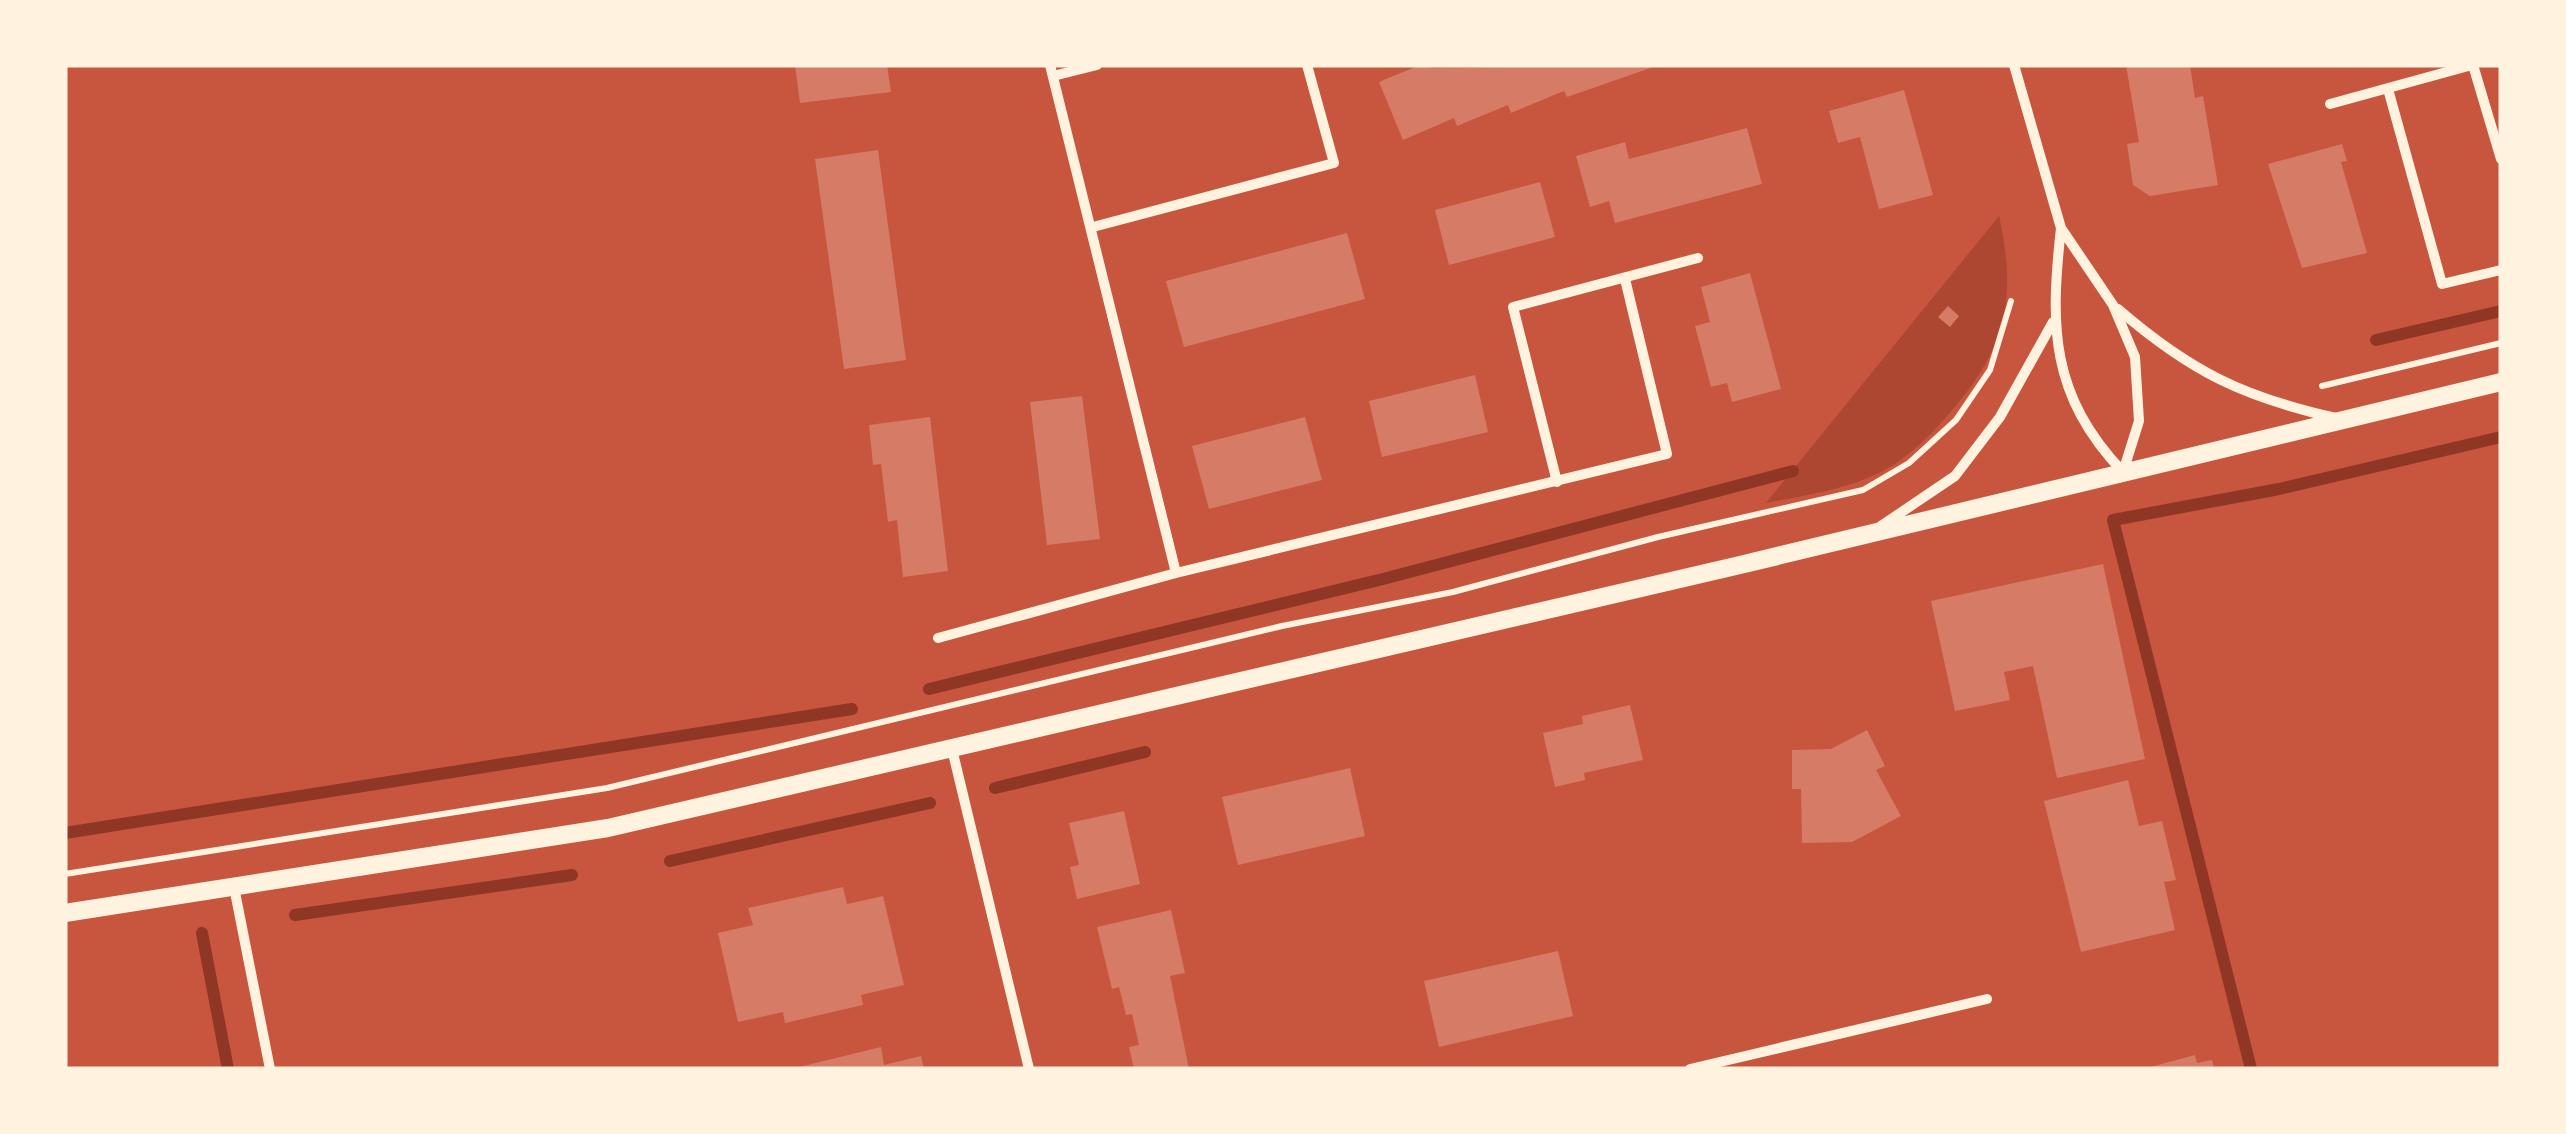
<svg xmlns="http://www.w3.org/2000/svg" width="2566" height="1134" viewBox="0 0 2566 1134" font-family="Merriweather,serif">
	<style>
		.green { fill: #ae4732 }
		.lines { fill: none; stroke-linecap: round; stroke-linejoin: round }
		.stream { stroke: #8f3625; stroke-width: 12 }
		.building { fill: #d67c66 }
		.path { stroke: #fff3e0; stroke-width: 6 }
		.minor { stroke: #fff3e0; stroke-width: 10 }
		.tertiary { stroke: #fff3e0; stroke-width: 18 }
	</style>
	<rect width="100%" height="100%" fill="#c8553d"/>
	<!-- green -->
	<path class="green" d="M1999 216C2018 301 2005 350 1948 415 1926 440 1902 464 1870 477 1838 491 1800 496 1766 503Z"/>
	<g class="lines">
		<!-- stream -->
		<g class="stream">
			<path d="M2376 340 2501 311"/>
			<path d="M929 689 1383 579 1793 471"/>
			<path d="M995 788 1145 752"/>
			<path d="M65 833 852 709"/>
			<path d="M670 861 930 803"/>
			<path d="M295 915 572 875"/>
			<path d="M202 933 228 1069"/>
			<path d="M2251 1069 2113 520 2279 489 2501 437"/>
		</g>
	</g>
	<!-- building -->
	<g class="building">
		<path d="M795 65H887L891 92 800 103Z"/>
		<path d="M1420 65 1433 68 1659 65 1567 97 1564 91 1511 113 1508 105 1457 126 1454 118 1403 140 1379 82Z"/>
		<path d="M2126 65H2190L2195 98 2203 96 2218 185 2150 196 2133 185 2127 144 2139 142Z"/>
		<path d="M1904 90 1933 195 1879 209 1860 137 1838 143 1829 111Z"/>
		<path d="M1747 128 1762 184 1615 223 1609 201 1590 207 1576 156 1625 142 1629 159Z"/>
		<path d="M2342 144 2347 161 2341 162 2367 253 2302 268 2268 164Z"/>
		<path d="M878 150 906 360 844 369 815 159Z"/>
		<path d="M1540 182 1555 237 1449 265 1435 210Z"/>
		<path d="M1347 233 1365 299 1184 347 1166 281Z"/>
		<path d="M1750 273 1781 389 1732 402 1727 383 1711 387 1695 326 1710 322 1701 287Z"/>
		<path d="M1948 306 1959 316 1950 327 1938 317Z"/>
		<path d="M1475 375 1488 432 1382 457 1369 401Z"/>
		<path d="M1082 396 1100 539 1047 545 1030 402Z"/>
		<path d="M930 417 948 571 903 577 897 520 888 522 881 464 873 465 869 425Z"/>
		<path d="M1305 417 1322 480 1209 509 1192 446Z"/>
		<path d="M2103 564 2145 759 2057 778 2033 666 2004 672 2010 700 1955 711 1931 601Z"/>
		<path d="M1630 705 1643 760 1584 773 1585 780 1555 787 1543 733 1583 724 1582 716Z"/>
		<path d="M1867 730 1885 766 1876 770 1901 816 1852 842 1802 843 1801 789H1792V750L1831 749Z"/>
		<path d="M1350 768 1365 836 1238 865 1222 797Z"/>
		<path d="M2128 780 2139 826 2162 821 2176 880 2164 882 2175 930 2081 952 2044 801Z"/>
		<path d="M1124 811 1140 884 1077 899 1070 867 1079 865 1069 823Z"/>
		<path d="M843 887 847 904 883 896 904 985 861 995 863 1005 785 1023 783 1012 738 1022 718 933 753 925 748 908Z"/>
		<path d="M1171 910 1185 973 1170 976 1189 1069H1134L1129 1047 1139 1045 1132 1014 1126 1015 1119 987 1112 989 1097 927Z"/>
		<path d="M1558 951 1573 1016 1439 1047 1424 981Z"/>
		<path d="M881 1047 884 1065 921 1056 924 1069H791Z"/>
		<path d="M2195 1055 2197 1063 2212 1060 2214 1069H2143Z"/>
	</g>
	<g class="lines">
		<!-- path -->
		<g class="path">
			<path d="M2322 386 2501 343"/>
			<path d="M65 874 607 788 1282 626 1453 592 1658 537 1863 490 1909 463 1956 420 1990 370 2011 301"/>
		</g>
		<!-- minor -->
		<g class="minor">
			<path d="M1050 65 1176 573"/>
			<path d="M2014 65 2061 228 2113 305 2135 357 2139 421 2123 472C2050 395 2050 327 2061 228"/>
			<path d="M2473 65 2501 159"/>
			<path d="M1053 76 1097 65"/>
			<path d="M2388 89 2442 284 2501 270"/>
			<path d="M2330 104 2472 65"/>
			<path d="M1093 227 1334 163 1307 65"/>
			<path d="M2118 309C2190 371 2242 397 2336 418"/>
			<path d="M1557 482 1513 307 1698 258"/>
			<path d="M1881 526 1955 476 2000 417 2053 322"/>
			<path d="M938 638 1176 573 1667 454 1625 279"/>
			<path d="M952 749 1029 1069"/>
			<path d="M234 887 270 1069"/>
			<path d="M1690 1069 1987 999"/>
		</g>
		<!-- tertiary -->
		<path class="tertiary" d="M65 913 608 828 1740 565 2501 382"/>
	</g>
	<!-- border -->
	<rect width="2566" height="1134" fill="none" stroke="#fff3e0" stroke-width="135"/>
</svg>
